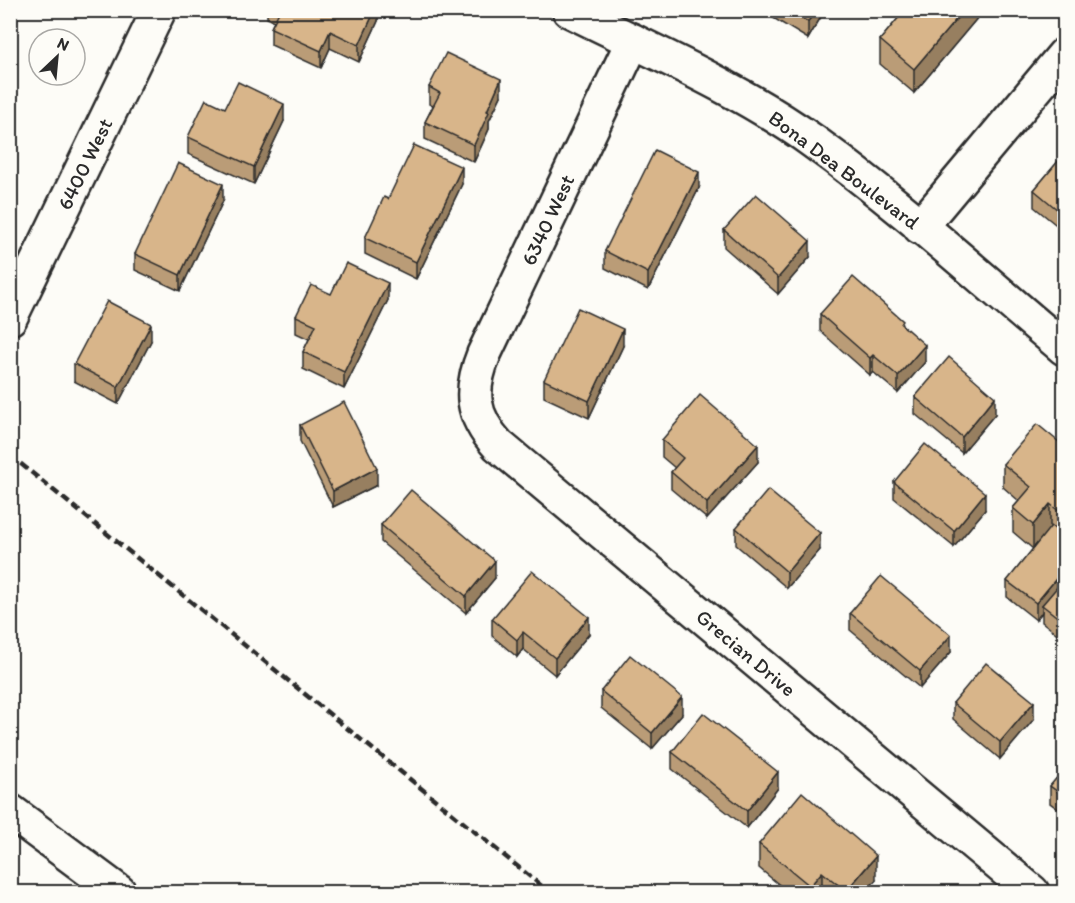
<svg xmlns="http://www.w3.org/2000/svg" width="1075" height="903" viewBox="0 0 1075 903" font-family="Itim,sans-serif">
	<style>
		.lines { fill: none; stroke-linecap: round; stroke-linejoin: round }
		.minor-casing { stroke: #2b2b2b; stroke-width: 38 }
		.minor { stroke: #fdfcf7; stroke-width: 33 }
		.rail { stroke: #2b2b2b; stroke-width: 4.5; stroke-dasharray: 9 4.5; stroke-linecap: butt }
		.wall { fill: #ba9c77; stroke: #2b2b2b; stroke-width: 1.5 }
		.shaded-wall { fill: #977f61; stroke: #2b2b2b; stroke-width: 1.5 }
		.building { fill: #d8b58a; stroke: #2b2b2b; stroke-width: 1.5 }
		.labels { text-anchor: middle; stroke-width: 4.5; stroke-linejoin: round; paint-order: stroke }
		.street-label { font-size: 21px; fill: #2b2b2b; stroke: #fdfcf7 }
	</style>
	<rect width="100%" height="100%" fill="#fdfcf7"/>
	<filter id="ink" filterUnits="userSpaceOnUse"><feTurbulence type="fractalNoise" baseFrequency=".0167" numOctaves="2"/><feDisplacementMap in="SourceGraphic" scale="12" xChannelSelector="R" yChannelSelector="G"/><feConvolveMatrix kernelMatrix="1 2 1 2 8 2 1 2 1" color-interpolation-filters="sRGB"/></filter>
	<g filter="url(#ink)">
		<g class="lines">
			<!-- minor casing -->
			<g class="minor-casing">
				<g id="minor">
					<path d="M569 10C652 51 739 88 814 142 901 205 982 279 1064 348"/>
					<path d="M633 41 484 354C469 391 471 415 498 445L1032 892"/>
					<path d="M920 227 1064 55"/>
					<path d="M10 318 159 10"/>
					<path d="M10 811 119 892"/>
				</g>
			</g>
			<!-- minor -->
			<use href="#minor" class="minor"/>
			<!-- rail -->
			<path class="rail" d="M10 455 549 892"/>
		</g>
		<!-- wall -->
		<g class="wall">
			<path d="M267 10H378V21L359 62 330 48 321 68 271 45V28L274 21 267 18Z"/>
			<path d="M760 10H825L808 39Z"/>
			<path d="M905 10H984L914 93 880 64V40Z"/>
			<path d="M429 87 501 96 489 121V129L474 162 425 139V122L433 106 429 104Z"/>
			<path d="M225 108 284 121 254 184 188 154V137Z"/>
			<path d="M1065 153V232L1034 207V190Z"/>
			<path d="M462 184 416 279 365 254V238L388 199Z"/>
			<path d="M699 188 648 290 605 268V251Z"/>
			<path d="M223 201 180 291 135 270V254Z"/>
			<path d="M724 230 810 257 778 294 724 247Z"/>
			<path d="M331 294 388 300 344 389 303 369V352L309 339 296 333V316Z"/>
			<path d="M820 314 903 326 925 362 898 393 873 372 870 375 820 331Z"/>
			<path d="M151 341 118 404 74 381V364Z"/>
			<path d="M623 346 589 418 544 397V380Z"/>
			<path d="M915 397 995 414 962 453 915 414Z"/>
			<path d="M300 425 377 485 333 507 300 441Z"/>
			<path d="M662 440 758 462 707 519 671 489V472L675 468 662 457Z"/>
			<path d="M1065 447V640L1042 622V612L1036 620 1007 597V581L1033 549 1013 532V508L1019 501 1003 487V464Z"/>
			<path d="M894 482 985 510 954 547 894 498Z"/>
			<path d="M381 525 495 578 466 613 381 542Z"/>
			<path d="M736 528 820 550 787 588 736 545Z"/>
			<path d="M850 613 951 652 920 688 850 630Z"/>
			<path d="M492 619 589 634 555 675 523 649 517 657 492 636Z"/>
			<path d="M601 691 682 714 652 749 601 708Z"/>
			<path d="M953 703 1034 719 1000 759 953 719Z"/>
			<path d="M672 752 778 788 747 828 672 769Z"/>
			<path d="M1065 768V814L1050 803V786Z"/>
			<path d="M759 844 876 880 865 892H788L759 868Z"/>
		</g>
		<!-- shaded-wall -->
		<g class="shaded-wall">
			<path d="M375 10H378V21L359 62V45Z"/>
			<path d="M815 10H825L808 39V22Z"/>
			<path d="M964 10H984L914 93V69Z"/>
			<path d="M330 31V48L321 68V51Z"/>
			<path d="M501 79V96L489 121V129L474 162V145L487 111Z"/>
			<path d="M284 104V121L254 184V167Z"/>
			<path d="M462 167V184L416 279V262Z"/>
			<path d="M699 172V188L648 290V273Z"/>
			<path d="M223 184V201L180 291V275Z"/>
			<path d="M810 241V257L778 294V278Z"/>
			<path d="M388 283V300L344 389V372Z"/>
			<path d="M151 324V341L118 404V387Z"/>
			<path d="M623 329V346L589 418V401Z"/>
			<path d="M925 345V362L898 393V376Z"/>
			<path d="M873 355V372L870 375V358Z"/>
			<path d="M995 397V414L962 453V437Z"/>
			<path d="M758 445V462L707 519V503Z"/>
			<path d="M377 468V485L333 507V491Z"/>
			<path d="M985 493V510L954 547V531Z"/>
			<path d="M1050 504V528L1033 549V525Z"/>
			<path d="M820 533V550L787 588V572Z"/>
			<path d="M495 561V578L466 613V596Z"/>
			<path d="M1065 568V585L1042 605V612L1036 620V603Z"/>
			<path d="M589 617V634L555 675V658Z"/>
			<path d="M523 632V649L517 657V640Z"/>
			<path d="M951 635V652L920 688V671Z"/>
			<path d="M682 697V714L652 749V733Z"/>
			<path d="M1034 702V719L1000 759V742Z"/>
			<path d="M778 772V788L747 828V811Z"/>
			<path d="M876 856V880L865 892H846Z"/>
			<path d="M822 872V892H810V886Z"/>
		</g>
		<!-- building -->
		<g class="building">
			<path d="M280 10H375L359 45 330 31 321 51 271 28Z"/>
			<path d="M788 10H815L808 22Z"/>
			<path d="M905 10H964L914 69 880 40Z"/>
			<path d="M446 53 501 79 487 111 489 112 474 145 425 122 440 93 429 87Z"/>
			<path d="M238 82 284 104 254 167 188 137 206 99 225 108Z"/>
			<path d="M414 145 462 167 416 262 365 238 384 197 388 199Z"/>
			<path d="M655 150 699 172 648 273 605 251Z"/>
			<path d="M1065 153V216L1034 190Z"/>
			<path d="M178 163 223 184 180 275 135 254Z"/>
			<path d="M756 194 810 241 778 278 724 230Z"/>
			<path d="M346 263 388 283 344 372 303 352 316 325 296 316 311 285 331 294Z"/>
			<path d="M853 277 903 321 901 324 925 345 898 376 873 355 870 358 820 314Z"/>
			<path d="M107 301 151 324 118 387 74 364Z"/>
			<path d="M578 308 623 329 589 401 544 380Z"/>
			<path d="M949 357 995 397 962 437 915 397Z"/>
			<path d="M700 395 758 445 707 503 671 472 683 458 662 440Z"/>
			<path d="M344 402 377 468 333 491 300 425Z"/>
			<path d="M1037 424 1065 447V516L1050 504 1033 525 1013 508 1031 487 1003 464Z"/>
			<path d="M925 444 985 493 954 531 894 482Z"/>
			<path d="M411 490 495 561 466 596 381 525Z"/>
			<path d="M768 490 820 533 787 572 736 528Z"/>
			<path d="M1051 526 1065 537V568L1036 603 1007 581Z"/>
			<path d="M532 571 589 617 555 658 523 632 517 640 492 619Z"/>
			<path d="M881 576 951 635 920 671 850 613Z"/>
			<path d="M1065 578V623L1042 605Z"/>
			<path d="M630 655 682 697 652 733 601 691Z"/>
			<path d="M986 663 1034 702 1000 742 953 703Z"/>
			<path d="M703 713 778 772 747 811 672 752Z"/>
			<path d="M1065 768V797L1050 786Z"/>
			<path d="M802 792 876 856 846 891 822 872 810 886 759 844Z"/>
			<path d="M897 888 902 892H894Z"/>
		</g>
	</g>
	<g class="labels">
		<!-- street labels -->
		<g class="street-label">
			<text transform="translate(85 164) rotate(-64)" y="7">6400 West</text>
			<text transform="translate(844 170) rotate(37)" y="7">Bona Dea Boulevard</text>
			<text transform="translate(548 220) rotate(-65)" y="7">6340 West</text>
			<text transform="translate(746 653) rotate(40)" y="7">Grecian Drive</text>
		</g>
	</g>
	<!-- margin -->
	<rect width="1075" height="903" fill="none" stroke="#fdfcf7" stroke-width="36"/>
	<rect x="18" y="18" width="1039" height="867" fill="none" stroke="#2b2b2b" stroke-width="2" filter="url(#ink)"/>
	<!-- north arrow -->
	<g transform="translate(57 57) rotate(26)"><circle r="28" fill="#fdfcf7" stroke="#a9a8a5" stroke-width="1.5"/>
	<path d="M0-4.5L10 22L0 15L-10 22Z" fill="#2b2b2b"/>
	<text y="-9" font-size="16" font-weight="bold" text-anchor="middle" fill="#2b2b2b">N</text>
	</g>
</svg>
